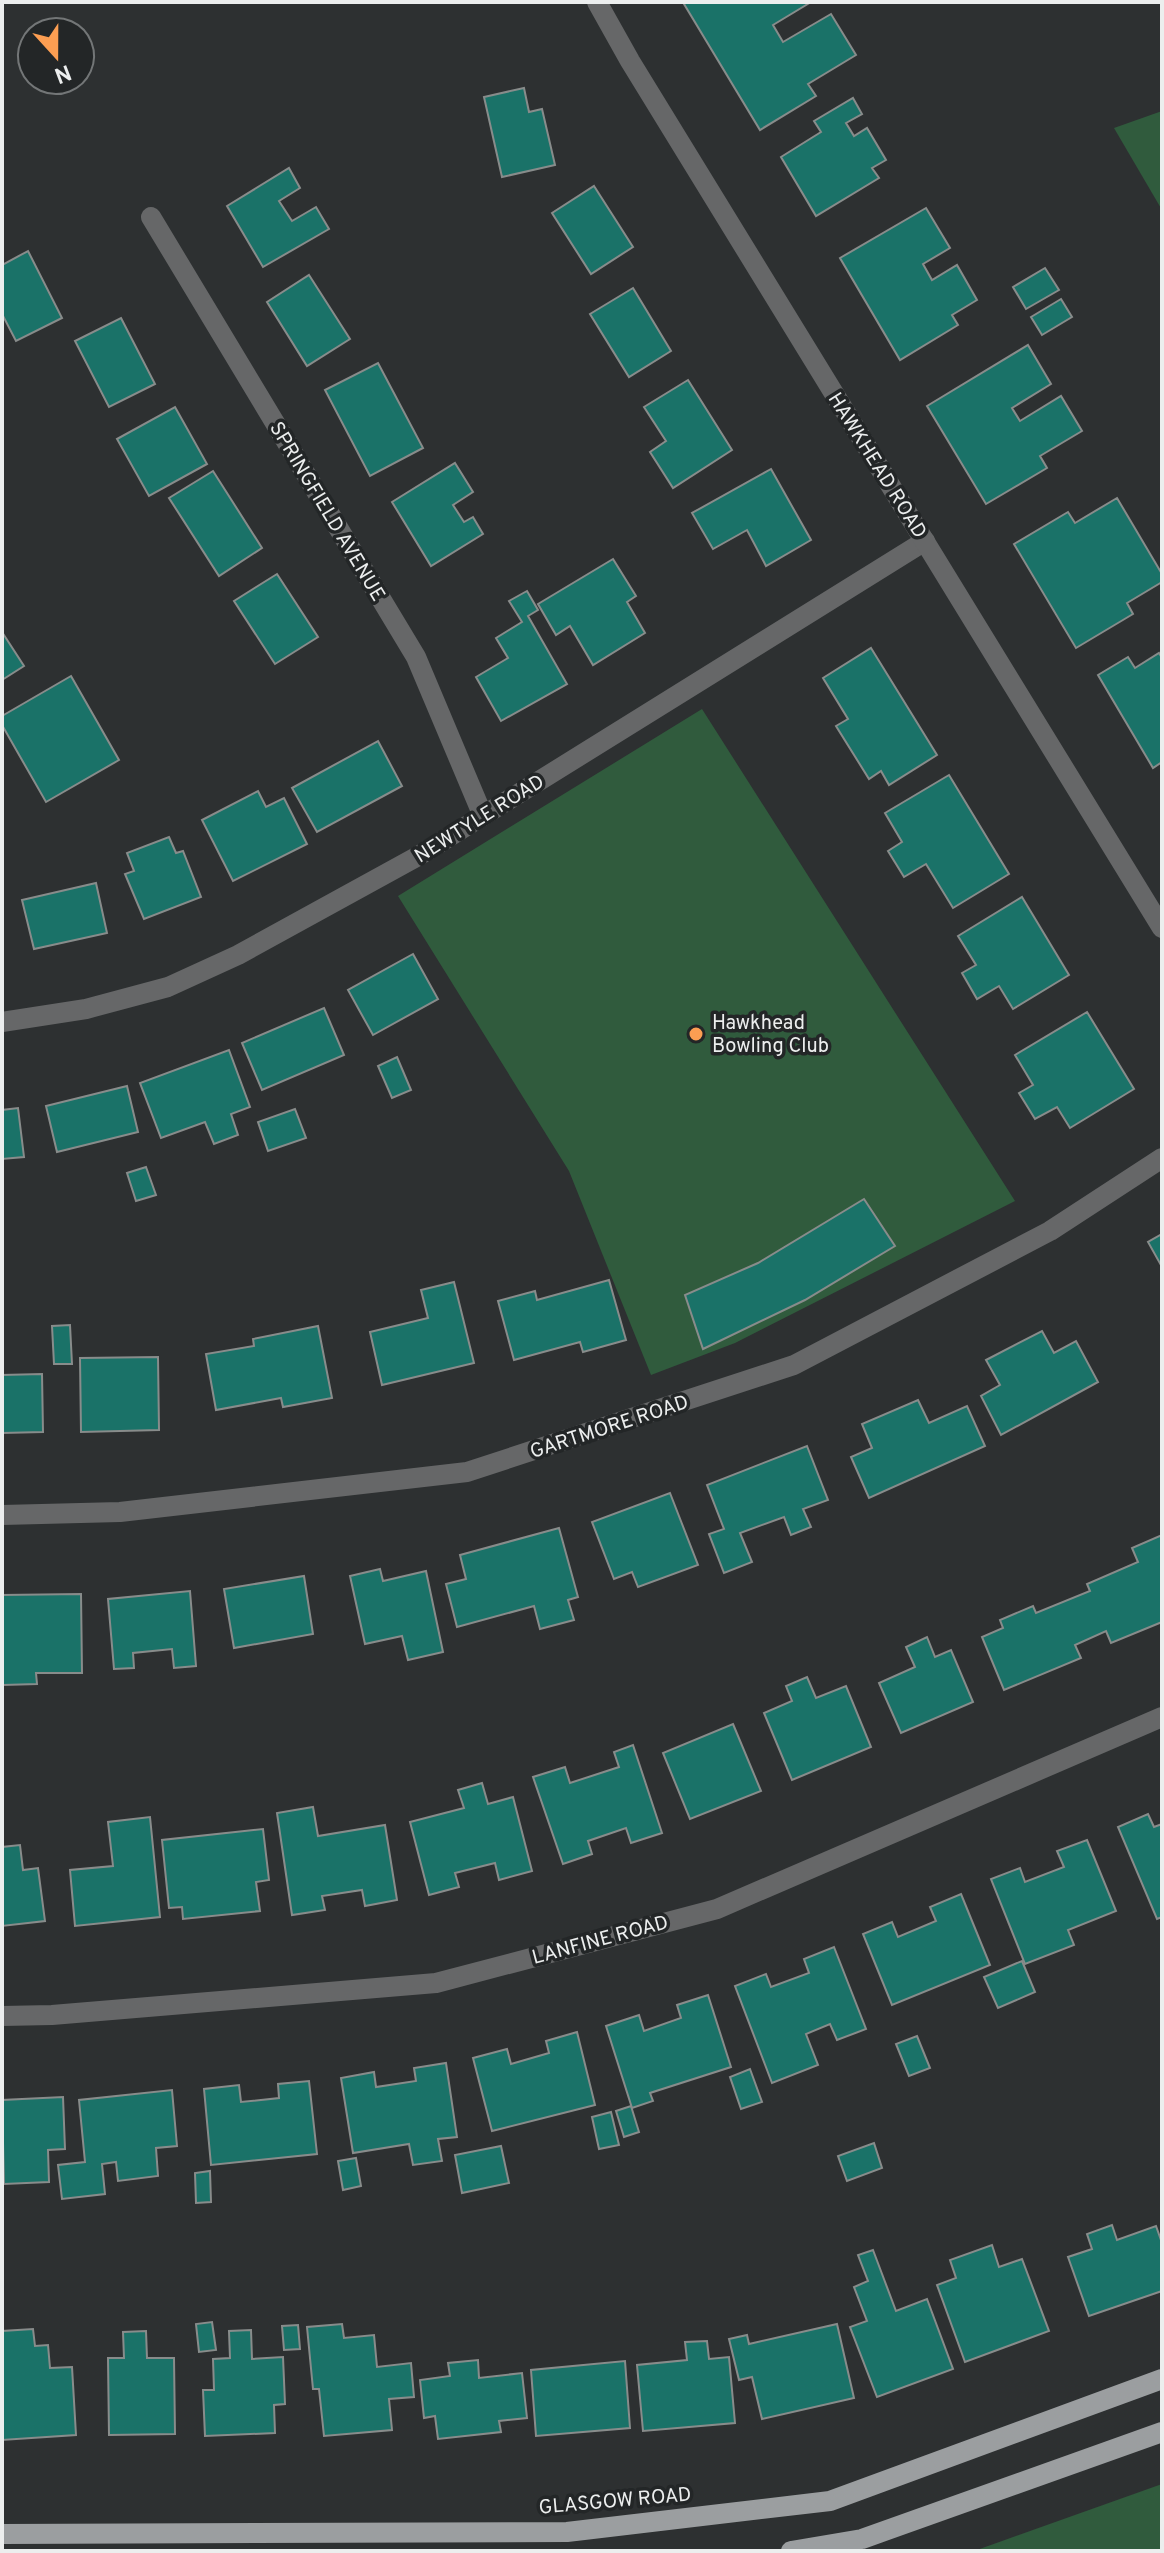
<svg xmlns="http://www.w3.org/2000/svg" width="1164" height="2553" viewBox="0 0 1164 2553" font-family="Overpass,sans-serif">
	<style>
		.green { fill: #305b3d }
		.building { fill: #1a7268; stroke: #888c8b; stroke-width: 2 }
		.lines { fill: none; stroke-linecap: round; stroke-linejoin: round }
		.minor { stroke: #666768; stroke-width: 20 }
		.tertiary { stroke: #666768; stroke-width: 20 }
		.primary { stroke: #9b9ea0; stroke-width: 20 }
		.poi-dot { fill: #fc9e52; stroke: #232627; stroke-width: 3 }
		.labels { text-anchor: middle; stroke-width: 7; stroke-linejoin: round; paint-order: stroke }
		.street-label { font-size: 20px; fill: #eceeee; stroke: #232627 }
		.poi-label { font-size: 20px; fill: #eceeee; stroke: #232627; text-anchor: start }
	</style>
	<rect width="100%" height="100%" fill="#2d3031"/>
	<!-- green -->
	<g class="green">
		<path d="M1162 111V210L1114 128Z"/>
		<path d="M702 709 1015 1201 735 1343 651 1375 569 1171 398 896Z"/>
		<path d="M1162 2484V2551H974Z"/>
	</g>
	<!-- building -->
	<g class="building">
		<path d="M687 2H811L773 25 783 42 831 14 856 55 808 84 816 96 760 130 684 4Z"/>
		<path d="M524 88 529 112 542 109 555 165 502 177 484 97Z"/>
		<path d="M853 98 862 114 846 123 854 136 867 128 886 160 872 168 879 178 816 216 781 157 821 132 814 121Z"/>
		<path d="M289 168 300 188 279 201 292 221 316 207 329 229 263 267 227 206Z"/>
		<path d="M594 186 633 247 591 274 552 213Z"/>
		<path d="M926 208 950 248 923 264 932 280 957 265 977 300 952 315 958 325 900 360 840 258Z"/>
		<path d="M28 251 62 318 16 341 2 314V265Z"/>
		<path d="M1045 268 1059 290 1026 309 1013 287Z"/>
		<path d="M309 275 350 339 307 366 267 302Z"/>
		<path d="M633 288 671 351 629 377 590 314Z"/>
		<path d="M1061 299 1072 317 1042 335 1031 317Z"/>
		<path d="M121 318 155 384 109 407 75 341Z"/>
		<path d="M1028 345 1051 384 1012 408 1020 421 1061 396 1082 431 1040 456 1047 468 986 504 927 406Z"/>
		<path d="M378 363 423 448 370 476 325 390Z"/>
		<path d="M688 380 732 450 673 488 650 452 666 441 644 407Z"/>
		<path d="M175 407 207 464 149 496 117 439Z"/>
		<path d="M455 463 473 492 453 505 464 522 473 517 483 534 431 566 392 502Z"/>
		<path d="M771 469 811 540 766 566 747 530 713 549 692 513Z"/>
		<path d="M213 471 262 548 219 576 169 498Z"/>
		<path d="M1117 498 1162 574V582L1127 603 1133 614 1076 648 1014 544 1068 512 1075 523Z"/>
		<path d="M613 559 636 596 627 602 645 633 593 665 570 626 556 635 538 604Z"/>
		<path d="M277 574 318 637 275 664 234 601Z"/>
		<path d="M527 591 538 610 528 616 567 684 501 721 476 677 508 658 496 638 522 622 509 601Z"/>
		<path d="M2 632 24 666 2 680Z"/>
		<path d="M871 648 937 755 889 785 881 771 869 779 836 726 848 719 823 678Z"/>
		<path d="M1159 653 1162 658V762L1153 768 1098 675 1128 657 1135 668Z"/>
		<path d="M71 676 119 760 46 802 2 725V716Z"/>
		<path d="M378 741 402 786 317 832 292 788Z"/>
		<path d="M949 775 1009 874 953 908 926 864 904 877 888 851 902 842 885 813Z"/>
		<path d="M258 791 266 807 284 798 307 844 233 881 202 820Z"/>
		<path d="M169 837 176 853 183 851 201 897 144 919 125 874 134 871 127 853Z"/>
		<path d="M96 883 107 933 34 949 22 900Z"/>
		<path d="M1022 897 1069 975 1013 1009 999 986 977 999 962 973 976 965 958 936Z"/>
		<path d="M413 954 438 999 373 1035 348 990Z"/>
		<path d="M324 1008 344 1055 262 1090 242 1043Z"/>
		<path d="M1087 1012 1134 1089 1070 1128 1057 1107 1035 1119 1019 1093 1033 1085 1015 1055Z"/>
		<path d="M229 1050 250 1107 231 1114 238 1135 214 1144 205 1122 161 1138 140 1083Z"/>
		<path d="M397 1057 411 1090 392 1098 378 1066Z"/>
		<path d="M127 1086 138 1132 57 1152 46 1106Z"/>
		<path d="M18 1108 24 1157 2 1159V1110Z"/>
		<path d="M295 1109 306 1138 268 1151 258 1122Z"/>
		<path d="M146 1167 156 1195 136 1201 127 1173Z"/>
		<path d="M864 1199 895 1246 805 1300 703 1349 685 1295 758 1263Z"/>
		<path d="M1162 1234V1267L1148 1242Z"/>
		<path d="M609 1280 626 1340 583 1352 580 1342 514 1360 498 1301 535 1291 537 1300Z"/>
		<path d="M454 1282 474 1363 382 1385 370 1332 428 1318 421 1290Z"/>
		<path d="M70 1325 72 1364H54L52 1326Z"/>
		<path d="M318 1326 332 1398 283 1407 281 1398 216 1410 206 1354 254 1346 253 1339Z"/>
		<path d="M1042 1331 1054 1353 1076 1341 1098 1382 1001 1435 981 1396 1000 1385 986 1360Z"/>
		<path d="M158 1357 159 1430 81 1432 80 1358Z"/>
		<path d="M42 1374 43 1432 2 1433V1375Z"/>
		<path d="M918 1400 929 1423 967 1406 985 1446 869 1498 851 1457 872 1448 862 1424Z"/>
		<path d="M807 1446 828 1500 803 1509 811 1527 791 1535 784 1517 740 1533 752 1562 724 1573 709 1534 724 1529 707 1485Z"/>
		<path d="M670 1493 698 1565 638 1587 632 1572 614 1579 592 1522Z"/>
		<path d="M559 1528 578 1597 568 1600 574 1620 540 1629 534 1606 457 1627 446 1584 466 1579 460 1555Z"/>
		<path d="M1162 1535V1622L1111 1643 1106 1631 1075 1645 1081 1658 1004 1690 982 1637 1003 1628 1000 1620 1033 1606 1036 1613 1090 1591 1087 1584 1138 1562 1132 1548Z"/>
		<path d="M380 1569 383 1581 426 1571 443 1652 408 1660 402 1636 365 1644 350 1576Z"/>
		<path d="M304 1576 313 1634 234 1648 224 1589Z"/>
		<path d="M190 1591 196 1666 174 1668 172 1649 133 1653 134 1668 114 1669 108 1599Z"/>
		<path d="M81 1594 82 1673H36L37 1684 3 1685 2 1595Z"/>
		<path d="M927 1637 935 1657 951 1650 973 1702 901 1733 879 1683 915 1667 906 1647Z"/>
		<path d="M807 1677 816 1698 846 1686 871 1747 792 1780 764 1713 792 1701 786 1686Z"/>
		<path d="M733 1724 761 1791 690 1819 663 1753Z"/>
		<path d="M633 1745 662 1833 631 1843 626 1828 588 1841 592 1854 563 1864 533 1777 565 1767 570 1783 619 1767 614 1752Z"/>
		<path d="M482 1783 488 1804 513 1797 532 1871 499 1880 495 1863 455 1873 459 1887 429 1895 410 1822 464 1808 458 1790Z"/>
		<path d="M313 1807 318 1836 385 1825 397 1900 365 1906 362 1890 322 1896 325 1910 292 1915 277 1813Z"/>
		<path d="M1148 1814 1154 1827 1162 1824V1917L1157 1919 1118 1827Z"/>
		<path d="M150 1817 160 1917 75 1926 70 1870 113 1866 108 1822Z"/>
		<path d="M263 1829 269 1880 256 1882 260 1911 183 1919 182 1907 169 1908 162 1840Z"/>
		<path d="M1087 1840 1116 1911 1068 1930 1074 1945 1025 1964 991 1879 1020 1868 1025 1882 1064 1867 1057 1851Z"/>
		<path d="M20 1845 23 1870 38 1868 45 1921 2 1926V1847Z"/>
		<path d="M961 1894 990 1965 892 2005 863 1934 892 1922 898 1937 936 1921 930 1907Z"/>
		<path d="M834 1947 866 2029 837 2040 830 2024 806 2034 818 2065 772 2083 735 1986 766 1974 771 1987 809 1973 804 1959Z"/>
		<path d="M1022 1961 1035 1992 998 2008 984 1977Z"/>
		<path d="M708 1995 731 2067 650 2093 653 2101 632 2108 606 2026 639 2015 644 2031 681 2018 677 2005Z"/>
		<path d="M577 2032 595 2105 492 2131 473 2058 507 2049 511 2064 549 2053 546 2041Z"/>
		<path d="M917 2036 930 2068 909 2076 896 2044Z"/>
		<path d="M446 2063 457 2137 438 2139 442 2161 413 2165 409 2144 353 2153 341 2078 374 2072 376 2087 416 2081 414 2068Z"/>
		<path d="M750 2069 762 2102 741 2109 730 2077Z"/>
		<path d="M309 2081 317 2154 211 2165 204 2089 239 2085 241 2102 279 2098 278 2084Z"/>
		<path d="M172 2090 177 2146 156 2148 158 2176 118 2181 116 2162 102 2164 105 2194 62 2199 58 2165 85 2162 79 2100Z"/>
		<path d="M63 2097 65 2149 48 2150 49 2182 4 2184 2 2100Z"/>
		<path d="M631 2106 639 2132 624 2137 616 2111Z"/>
		<path d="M611 2112 619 2145 599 2149 592 2117Z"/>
		<path d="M874 2143 882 2168 847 2181 838 2156Z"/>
		<path d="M501 2146 509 2183 462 2193 455 2155Z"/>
		<path d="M356 2158 361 2186 343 2190 338 2161Z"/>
		<path d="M210 2171 211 2202 196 2203 195 2173Z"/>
		<path d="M1112 2225 1117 2240 1156 2226 1162 2243V2291L1089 2316 1068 2257 1092 2249 1087 2234Z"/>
		<path d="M992 2245 999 2267 1022 2259 1049 2331 965 2362 937 2285 956 2278 950 2260Z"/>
		<path d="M873 2250 896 2311 927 2299 953 2369 877 2397 850 2327 867 2321 854 2287 868 2281 858 2255Z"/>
		<path d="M212 2322 216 2350 199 2352 196 2324Z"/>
		<path d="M342 2324 344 2338 374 2335 377 2367 411 2363 414 2397 389 2399 392 2430 324 2436 319 2389H313L307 2327Z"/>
		<path d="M837 2324 854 2398 762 2419 752 2377 739 2380 729 2339 747 2335 749 2344Z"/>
		<path d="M298 2325 300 2349 284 2350 282 2326Z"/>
		<path d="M33 2329 35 2346 48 2345 50 2368 72 2367 76 2435 2 2440V2331Z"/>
		<path d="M251 2330 252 2359 283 2357 285 2404 274 2405 275 2433 205 2436 203 2390H214L213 2359 230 2358 229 2331Z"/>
		<path d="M146 2331 147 2358H174L175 2434 109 2435 108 2358H124L123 2332Z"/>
		<path d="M707 2341 709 2359 729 2357 735 2423 643 2431 637 2365 687 2360 685 2342Z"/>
		<path d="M478 2360 479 2378 522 2373 527 2418 499 2421 501 2432 438 2439 435 2416 424 2418 420 2380 450 2376 448 2363Z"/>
		<path d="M625 2361 630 2428 536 2436 531 2370Z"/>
	</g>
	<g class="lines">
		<!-- minor -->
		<g class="minor">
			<path d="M151 217 416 657 483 816"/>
			<path d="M2 1022 86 1009 168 987 238 955 420 855 925 541"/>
			<path d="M2 1515 120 1512 467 1472 794 1365 1050 1231 1162 1158"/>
			<path d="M2 2016 52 2015 436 1983 717 1909 1162 1717"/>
		</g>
		<!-- tertiary -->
		<path class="tertiary" d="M597 2 630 61 1162 928"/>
		<!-- primary -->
		<g class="primary">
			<path d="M2 2534 567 2532 830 2501 1162 2379"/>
			<path d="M791 2551 862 2539 1162 2432"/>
		</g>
	</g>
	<!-- markers -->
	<circle class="poi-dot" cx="696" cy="1034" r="8"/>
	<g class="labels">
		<!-- street labels -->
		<g class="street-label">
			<text transform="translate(878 465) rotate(58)" y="7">HAWKHEAD ROAD</text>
			<text transform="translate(328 511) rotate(59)" y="7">SPRINGFIELD AVENUE</text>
			<text transform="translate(479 818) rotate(-32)" y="7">NEWTYLE ROAD</text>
			<text transform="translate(609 1426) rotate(-18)" y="7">GARTMORE ROAD</text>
			<text transform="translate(600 1939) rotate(-15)" y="7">LANFINE ROAD</text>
			<text transform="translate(615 2500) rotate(-5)" y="7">GLASGOW ROAD</text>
		</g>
		<!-- poi labels -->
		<g class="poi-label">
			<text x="712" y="1029">Hawkhead<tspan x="712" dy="23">Bowling Club</tspan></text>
		</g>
	</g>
	<!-- border -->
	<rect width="1164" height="2553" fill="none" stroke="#eceeee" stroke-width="8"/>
	<!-- north arrow -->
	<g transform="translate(56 56) rotate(159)"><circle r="38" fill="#232627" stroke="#737677" stroke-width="2"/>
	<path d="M0-6L14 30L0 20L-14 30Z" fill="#fc9e52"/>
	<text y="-12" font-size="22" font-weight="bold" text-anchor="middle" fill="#eceeee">N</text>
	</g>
</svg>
